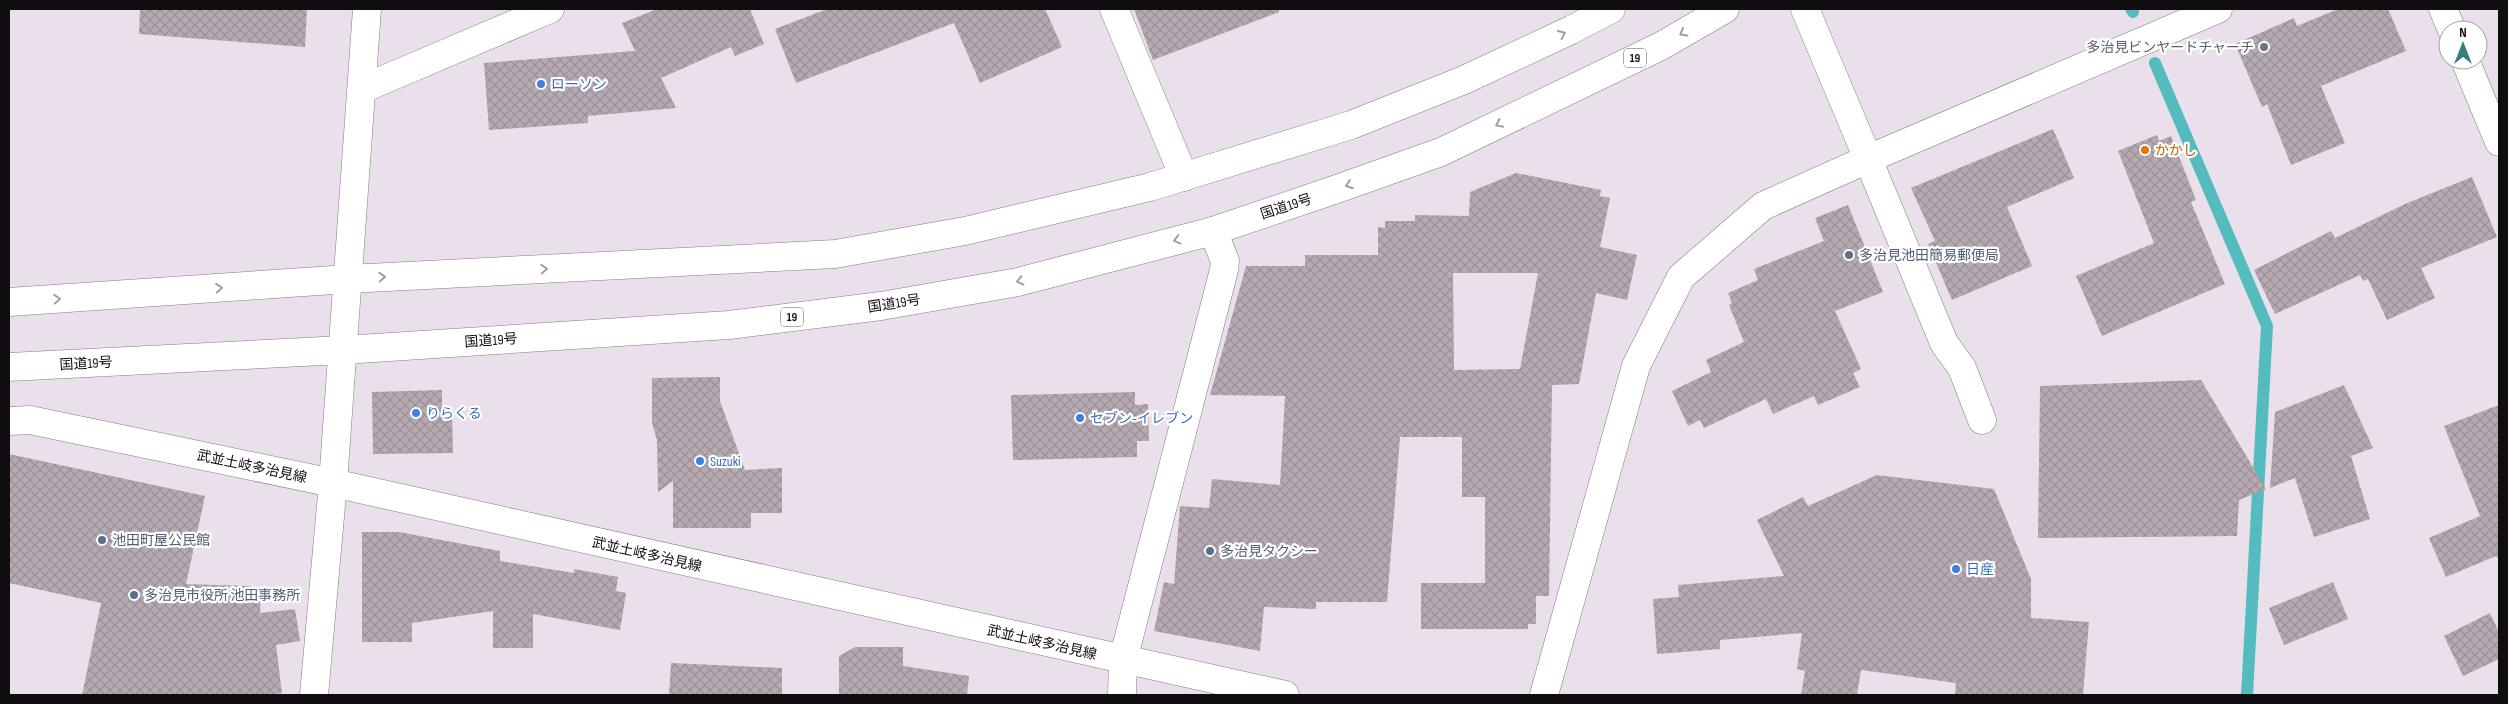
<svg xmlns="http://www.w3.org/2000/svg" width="2508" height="704" viewBox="0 0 2508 704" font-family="'Sofia Sans Condensed','Noto Sans JP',sans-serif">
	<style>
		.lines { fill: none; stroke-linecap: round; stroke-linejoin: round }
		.stream { stroke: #54bbbe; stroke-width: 12 }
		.building { fill: url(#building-cross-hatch); fill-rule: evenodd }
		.minor-casing { stroke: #837a85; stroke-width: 29 }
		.major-casing { stroke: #837a85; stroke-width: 29 }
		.highway-casing { stroke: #837a85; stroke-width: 29 }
		.minor { stroke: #fff; stroke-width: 28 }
		.major { stroke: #fff; stroke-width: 28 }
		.highway { stroke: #fff; stroke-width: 28 }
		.oneway { stroke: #9f9ea0 }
		.worship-dot { fill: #6b7280; stroke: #fff; stroke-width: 2 }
		.shop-dot { fill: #3f7fe0; stroke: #fff; stroke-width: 2 }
		.food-dot { fill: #e8710a; stroke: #fff; stroke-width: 2 }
		.service-dot { fill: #5c6f8a; stroke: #fff; stroke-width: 2 }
		.labels { text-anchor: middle; stroke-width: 4.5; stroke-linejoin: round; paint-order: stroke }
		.shield { fill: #fff; stroke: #585658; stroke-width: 1 }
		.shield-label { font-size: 12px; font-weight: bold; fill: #100d11 }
		.worship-label { font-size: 14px; fill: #5b616d; stroke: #fff; text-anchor: end }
		.shop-label { font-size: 14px; fill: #366cbe; stroke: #fff; text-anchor: start }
		.food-label { font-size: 14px; fill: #c56008; stroke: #fff; text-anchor: start }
		.street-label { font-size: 14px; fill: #100d11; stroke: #fff }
		.service-label { font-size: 14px; fill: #4e5e75; stroke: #fff; text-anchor: start }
	</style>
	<defs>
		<pattern id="building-cross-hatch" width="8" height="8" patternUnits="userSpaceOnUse" patternTransform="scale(1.25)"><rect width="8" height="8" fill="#b5a9b2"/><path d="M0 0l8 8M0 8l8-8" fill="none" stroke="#9b9098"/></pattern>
	</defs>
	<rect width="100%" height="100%" fill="#eae0ec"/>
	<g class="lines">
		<!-- stream -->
		<g class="stream">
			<path d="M2131 9 2133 12"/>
			<path d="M2155 63 2267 326 2247 695"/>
		</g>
	</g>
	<!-- building -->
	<g class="building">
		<path d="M140 9H307L305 47 139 34Z"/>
		<path d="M657 9H750L764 44 735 56 731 47 661 78 676 108 588 116V123L489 130 484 63 635 51 622 23Z"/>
		<path d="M827 9H1045L1062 47 980 83 954 23 796 83 775 29Z"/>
		<path d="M1134 9H1279V12L1153 60Z"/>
		<path d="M2338 9H2388L2406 51 2321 86 2345 143 2291 165 2267 104 2262 107 2235 44 2294 18 2297 26Z"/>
		<path d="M2053 129 2074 178 2007 207 2032 266 1952 300 1928 244 1935 241 1911 188Z"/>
		<path d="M2157 135 2159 141 2171 136 2196 200 2191 202 2225 284 2102 336 2076 276 2154 243 2118 151Z"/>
		<path d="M1516 173 1601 190 1600 196 1610 198 1600 247 1637 255 1627 300 1596 293 1579 384 1552 385 1549 596H1536V624H1528V629H1421V583H1485V497H1462V437H1400L1387 602H1316V609L1264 607 1260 651 1154 631 1164 582 1174 584 1180 506 1209 508 1212 479 1280 485 1285 396 1210 395 1246 266H1305V255H1378V227L1385 228V221H1415V215L1469 216 1470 192ZM1453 273H1538L1520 369 1454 370Z"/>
		<path d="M2472 177 2497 237 2421 268 2435 298 2387 320 2368 279 2363 281 2360 275 2275 314 2254 270 2331 231 2335 238 2405 204Z"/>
		<path d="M1848 205 1883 292 1835 311 1861 369 1853 373 1860 387 1818 405 1814 396 1773 414 1766 399 1704 428 1700 420 1688 426 1672 391 1711 372 1706 360 1744 342 1729 305 1732 303 1728 293 1758 280 1754 269 1824 241 1815 218Z"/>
		<path d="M720 377V401L745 470 782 468V513H751V528H673V481L658 492 657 440 652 423V378Z"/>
		<path d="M2201 380 2266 489 2239 500 2237 536 2038 538 2040 386Z"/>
		<path d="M2344 385 2373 448 2351 456 2370 519 2314 537 2295 478 2270 488 2275 412Z"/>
		<path d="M442 390V414H452L453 453 373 454 372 392Z"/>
		<path d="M1135 392V405L1148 404 1149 441H1137V457L1013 460 1011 395Z"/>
		<path d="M2499 405V559L2496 556 2446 577 2429 538 2480 516 2444 426Z"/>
		<path d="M9 454 205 496 186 584 251 586V589H261L260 613 295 609 300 641 276 645 282 693 266 695H82L101 603 9 583Z"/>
		<path d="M1877 475 1994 489 2031 579V618L2089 622 2083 695H1955L1956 683 1861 670 1857 695H1801L1805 671 1797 669 1802 633 1720 640V649L1657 654 1653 599 1679 597 1678 585 1784 576 1757 520 1803 497 1808 506Z"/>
		<path d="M362 532H399L500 551V561L574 573V569L618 577 616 591 626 593 620 630 533 614V648H493V611L412 623V642H362Z"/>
		<path d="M2333 582 2348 619 2284 645 2269 608Z"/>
		<path d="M2490 613 2499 632V659L2463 676 2444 636Z"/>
		<path d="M855 647H903V666L969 676 967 695H839V656Z"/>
		<path d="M671 663 782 668V695H669Z"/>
	</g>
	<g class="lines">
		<!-- minor casing -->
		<g class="minor-casing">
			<g id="minor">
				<path d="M1114 9 1184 177"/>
				<path d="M2443 9 2452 30"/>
				<path d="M2465 60 2499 142"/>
				<path d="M362 89 550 9"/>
				<path d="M1982 420 1962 368 1944 343 1868 159 2218 9"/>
				<path d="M314 695 333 483 367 9"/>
				<path d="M1122 695 1123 660 1224 270 1225 261 1213 231"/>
				<path d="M1544 695 1636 366 1681 277 1763 206 1868 159 1805 9"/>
			</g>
		</g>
		<!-- major casing -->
		<g class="major-casing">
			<path id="major" d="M9 421 30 420 333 483 1285 695"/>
		</g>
		<!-- highway casing -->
		<g class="highway-casing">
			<g id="highway">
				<path d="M9 302 348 279 835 254 965 231 1150 187 1351 125 1464 80 1571 30 1611 9"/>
				<path d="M9 367 343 350 729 325 881 306 1018 282 1213 231 1334 190 1441 152 1661 46 1725 9"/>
			</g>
		</g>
		<!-- minor -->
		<use href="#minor" class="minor"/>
		<!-- major -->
		<use href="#major" class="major"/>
		<!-- highway -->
		<use href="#highway" class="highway"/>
	</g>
	<!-- one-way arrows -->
	<defs><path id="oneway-chevron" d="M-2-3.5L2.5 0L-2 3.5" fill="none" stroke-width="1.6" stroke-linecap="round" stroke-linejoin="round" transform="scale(1.25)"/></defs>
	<g class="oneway">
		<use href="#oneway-chevron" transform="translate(1683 33) rotate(150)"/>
		<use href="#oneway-chevron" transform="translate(1562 34) rotate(-25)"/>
		<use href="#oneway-chevron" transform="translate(1499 124) rotate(154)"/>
		<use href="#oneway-chevron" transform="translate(1349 185) rotate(160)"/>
		<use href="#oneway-chevron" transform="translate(1177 240) rotate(165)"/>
		<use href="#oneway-chevron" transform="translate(544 269) rotate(-3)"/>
		<use href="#oneway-chevron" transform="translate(382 277) rotate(-3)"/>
		<use href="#oneway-chevron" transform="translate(1020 281) rotate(167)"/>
		<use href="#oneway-chevron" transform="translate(219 288) rotate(-4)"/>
		<use href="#oneway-chevron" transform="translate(57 299) rotate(-4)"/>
	</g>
	<!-- markers -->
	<circle class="worship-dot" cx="2264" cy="47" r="5"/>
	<g class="shop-dot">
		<circle cx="541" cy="84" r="5"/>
		<circle cx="416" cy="413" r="5"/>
		<circle cx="1080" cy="418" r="5"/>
		<circle cx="700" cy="461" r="5"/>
		<circle cx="1956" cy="569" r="5"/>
	</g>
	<circle class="food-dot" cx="2145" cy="150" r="5"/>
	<g class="service-dot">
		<circle cx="1849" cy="255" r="5"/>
		<circle cx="102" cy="540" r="5"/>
		<circle cx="1210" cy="551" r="5"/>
		<circle cx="134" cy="595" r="5"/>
	</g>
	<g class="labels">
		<!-- shield labels -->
		<g class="shield">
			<rect x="1624" y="48.5" width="22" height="19" rx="4"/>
			<rect x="781" y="307.5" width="22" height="19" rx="4"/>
		</g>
		<g class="shield-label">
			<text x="1635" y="62">19</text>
			<text x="792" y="321">19</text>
		</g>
		<!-- worship labels -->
		<g class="worship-label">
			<text x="2254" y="52">多治見ビンヤードチャーチ</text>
		</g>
		<!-- shop labels -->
		<g class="shop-label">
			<text x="551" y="89">ローソン</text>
			<text x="426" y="418">りらくる</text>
			<text x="1090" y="423">セブン-イレブン</text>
			<text x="710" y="466">Suzuki</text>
			<text x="1966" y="574">日産</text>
		</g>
		<!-- food labels -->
		<g class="food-label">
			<text x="2155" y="155">かかし</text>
		</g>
		<!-- street labels -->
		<g class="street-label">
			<text transform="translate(1286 206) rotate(-18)" y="5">国道19号</text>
			<text transform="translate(894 303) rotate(-9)" y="5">国道19号</text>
			<text transform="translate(491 340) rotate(-4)" y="5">国道19号</text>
			<text transform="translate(86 363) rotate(-3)" y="5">国道19号</text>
			<text transform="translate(252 466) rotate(12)" y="5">武並土岐多治見線</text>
			<text transform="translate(647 554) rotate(13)" y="5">武並土岐多治見線</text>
			<text transform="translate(1042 642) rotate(13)" y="5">武並土岐多治見線</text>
		</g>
		<!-- service labels -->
		<g class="service-label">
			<text x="1859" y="260">多治見池田簡易郵便局</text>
			<text x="112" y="545">池田町屋公民館</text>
			<text x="1220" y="556">多治見タクシー</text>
			<text x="144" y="600">多治見市役所 池田事務所</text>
		</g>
	</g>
	<!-- border -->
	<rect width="2508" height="704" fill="none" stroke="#100d11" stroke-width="20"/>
	<!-- north arrow -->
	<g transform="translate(2463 45)"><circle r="24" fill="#ffffff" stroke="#9f9ea0"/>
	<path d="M0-4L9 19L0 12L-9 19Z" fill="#357d82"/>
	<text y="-8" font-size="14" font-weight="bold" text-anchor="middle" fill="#100d11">N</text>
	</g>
</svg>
